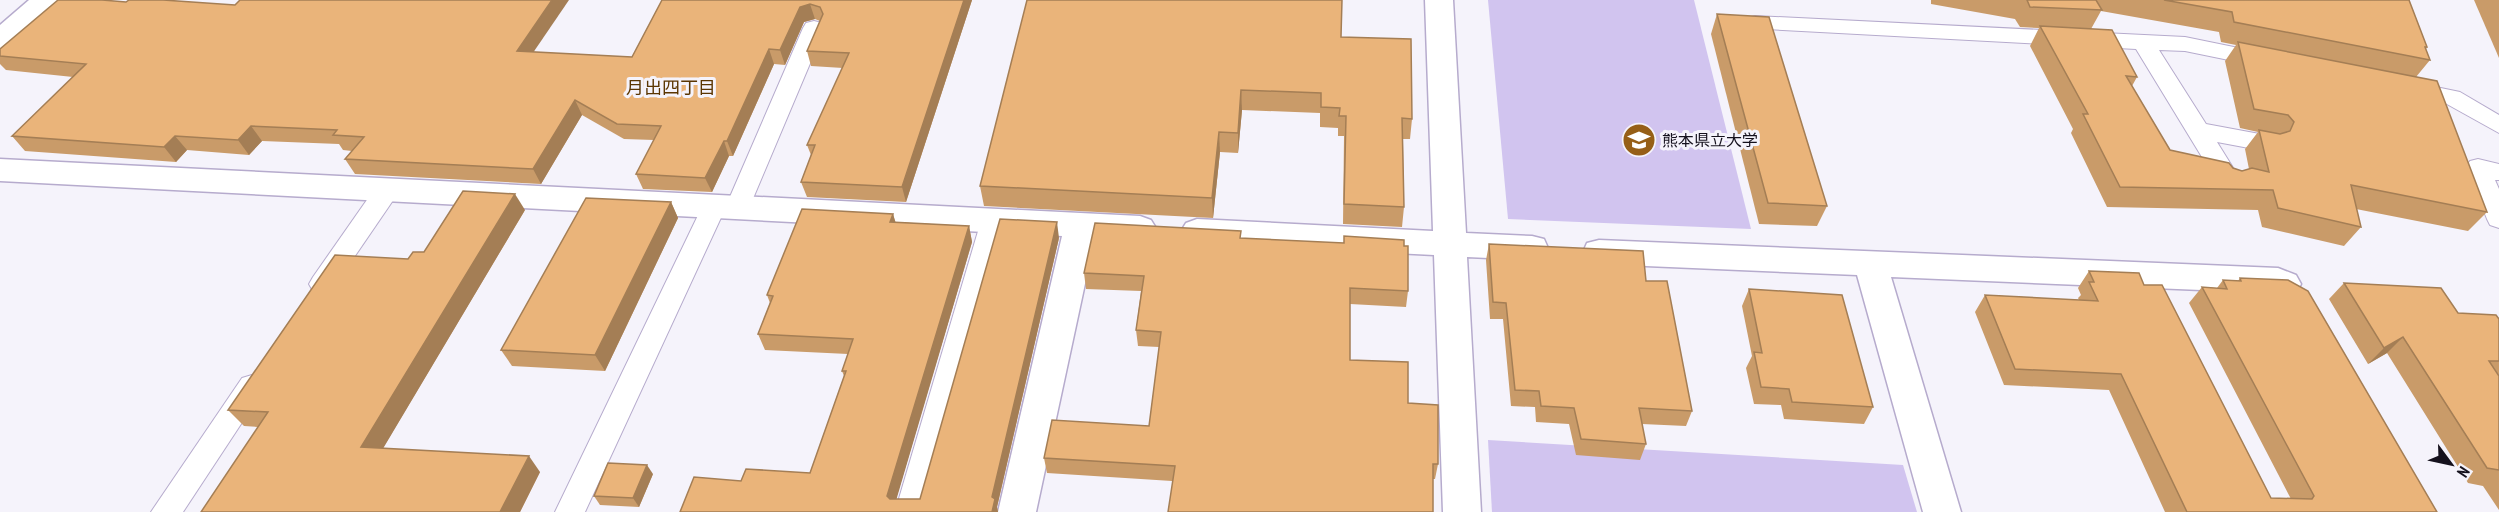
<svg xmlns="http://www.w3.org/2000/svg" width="2499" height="512" viewBox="0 0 2499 512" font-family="'PT Sans Narrow','Noto Sans JP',sans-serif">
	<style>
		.green { fill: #d1c4ef }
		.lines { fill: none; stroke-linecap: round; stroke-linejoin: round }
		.service-casing { stroke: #b6abcd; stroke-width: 2 }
		.minor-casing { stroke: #b6abcd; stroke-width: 3 }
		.service { fill: #fff; fill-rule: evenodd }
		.minor { fill: #fff; fill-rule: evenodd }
		.wall { fill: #c99b69; fill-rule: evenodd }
		.shaded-wall { fill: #a47e55 }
		.building { fill: #eab47a; stroke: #a47e55; stroke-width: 1.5 }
		.labels { text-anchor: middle; stroke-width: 6; stroke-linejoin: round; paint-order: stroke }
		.poi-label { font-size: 16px; fill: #15111d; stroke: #f5f3fb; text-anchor: start }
		.neighbourhood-label { font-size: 18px; fill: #5b3602; stroke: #f5f3fb }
	</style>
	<rect width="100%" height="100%" fill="#f5f3fb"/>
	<!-- green -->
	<g class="green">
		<path d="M1488 0H1694L1751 229 1508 219Z"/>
		<path d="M1488 440 1903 465 1917 512H1492Z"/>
	</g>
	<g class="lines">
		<!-- service casing -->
		<g class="service-casing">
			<g id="service">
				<path d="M1755 16 2185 37 2263 53 2271 55 2274 60 2271 65 2263 67 2185 51 2159 50 2206 124 2265 135 2273 137 2277 143 2273 149 2265 151 2217 142 2240 179 2237 185 2228 188 2219 185 2136 49 1747 28 1744 23 1747 18Z"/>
				<path d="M814 21 822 23 825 28 749 208 746 214 737 217 728 214 725 209 585 512H555L702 207 705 201 714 198 723 201 726 206 803 28 806 23Z"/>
				<path d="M2407 81 2460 92 2499 115V133L2445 103 2399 93 2396 88 2399 83Z"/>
				<path d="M2478 159 2499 164V180H2495L2499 189V228L2490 225 2487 219 2466 167 2470 161Z"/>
				<path d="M387 181 396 184 399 190 396 196 331 291 322 294 313 291 309 284 313 277 378 184Z"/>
				<path d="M993 212 1002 215 1005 221 925 512H895L981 221 984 215Z"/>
				<path d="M252 375 262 378 266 386 183 512H151L242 378Z"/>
			</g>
		</g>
		<!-- minor casing -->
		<g class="minor-casing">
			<g id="minor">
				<path d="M29 0H60L10 46 0 49V25Z"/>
				<path d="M1425 0H1453L1466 233 1532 236 1544 239 1548 248 1544 257 1532 260 1467 257 1481 512H1443L1434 255 1197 243 1186 239 1181 231 1186 223 1197 219 1433 231Z"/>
				<path d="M0 159 1140 216 1151 220 1156 228 1151 236 1140 240 1095 237 1036 512H998L1062 236 0 181Z"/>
				<path d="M1599 240 2278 268 2296 275 2301 284 2296 293 2284 297 2274 293 1891 277 1961 512H1923L1857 275 1599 264 1587 261 1583 252 1587 243Z"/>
			</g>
		</g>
		<!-- service -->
		<use href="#service" class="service"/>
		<!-- minor -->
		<use href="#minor" class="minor"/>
	</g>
	<!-- wall -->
	<g class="wall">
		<path d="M662 0H972L906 202 807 197 801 182 811 155 807 145 843 68 811 66 807 51 820 21 815 19 804 22 785 65 774 64 733 156H729L712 192 643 189 636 174 654 140 624 139 582 115 541 184 355 174 345 159 352 151 343 150 339 144 262 141 249 155 187 150 176 162 25 151 12 136 73 77 6 70 0 64V49L534 52 632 57Z"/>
		<path d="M1931 0H2409L2427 47 2426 49 2430 60 2416 77 2487 212 2468 231 2356 209 2361 227 2344 246 2262 227 2258 210 2107 207 2071 133 2073 129 2030 46 2039 28 2020 27 2015 19 1931 4ZM2101 11 2219 32 2221 42 2236 45 2225 61 2240 128 2258 132 2245 149 2249 169 2242 171 2170 150 2132 86 2137 77 2091 29Z"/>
		<path d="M2474 0H2499V58Z"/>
		<path d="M1717 14 1827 206 1817 226 1759 224 1711 34Z"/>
		<path d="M1341 37 1412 119 1410 139H1403L1404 207 1402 227 1343 224 1344 136H1338V128L1320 127V113L1242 110 1238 153 1220 152 1213 218 984 206 980 186Z"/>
		<path d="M671 202 678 218 605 371 512 366 501 350Z"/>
		<path d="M525 210 383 448 540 472 520 512 258 427 244 426 228 410 408 259Z"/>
		<path d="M893 214 895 222 969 226 972 242 896 499H920L1059 238 997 507 998 512 741 481 810 473 844 376 842 371 848 354 765 350 758 334 770 303 767 295Z"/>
		<path d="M1241 238 1408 291 1406 307 1350 304V360L1408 403 1438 464 1435 479 1172 481 1047 473 1044 458 1149 426 1159 347 1138 346 1136 330 1141 291 1086 289 1084 273Z"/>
		<path d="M1489 244 1646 281 1692 411 1686 426 1642 424 1646 444 1640 460 1576 455 1569 424 1536 422 1535 407 1511 406 1503 319H1490L1486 260Z"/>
		<path d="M2089 271 2144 285 2271 498 2291 499 2189 303 2202 287 2217 288 2223 280 2238 281 2240 278 2437 512H2165L2109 390 2004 385 1975 312 1985 295 2079 300 2078 298 2081 295 2078 288Z"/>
		<path d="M2344 283 2458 313 2499 319V510L2483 486 2468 483 2387 353 2368 364 2329 299Z"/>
		<path d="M1749 289 1873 407 1864 424 1784 419 1781 405 1754 404 1746 368 1752 356 1742 306Z"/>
		<path d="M653 474 639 507 600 505 594 496Z"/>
	</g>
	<!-- shaded-wall -->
	<g class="shaded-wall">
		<path d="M552 0H569L524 66 517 51Z"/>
		<path d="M964 0H972L906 202 902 187Z"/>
		<path d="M810 4 815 19 804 22 785 65 780 50 800 7Z"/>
		<path d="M769 49 774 64 733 156 727 141Z"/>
		<path d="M1241 90 1242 110 1238 153V133Z"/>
		<path d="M575 100 582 115 541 184 533 169Z"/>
		<path d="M251 126 262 141 249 155 238 140Z"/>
		<path d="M1219 132 1220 152 1213 218 1212 198Z"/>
		<path d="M175 136 187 150 176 162 164 147Z"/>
		<path d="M724 141 729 156 712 192 705 178Z"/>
		<path d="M515 194 525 210 375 462 361 447Z"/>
		<path d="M671 202 678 218 605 371 595 355Z"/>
		<path d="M893 214 898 230 890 222Z"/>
		<path d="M1057 222 1059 238 997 507 998 512H992V497Z"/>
		<path d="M969 226 972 242 893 511 887 496Z"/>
		<path d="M2403 337 2387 353 2368 364 2384 348Z"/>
		<path d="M529 456 540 472 520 512H500Z"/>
		<path d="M647 465 653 474 639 507 633 498Z"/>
	</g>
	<!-- building -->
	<g class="building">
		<path d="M58 0H102L126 2 129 0H163L235 5 240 0H552L517 51 632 57 662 0H964L902 187 801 182 815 145H807L849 53 807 51 823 14 820 7 810 4 800 7 780 50 769 49 727 141H724L705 178 636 174 661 126 617 124 575 100 533 169 345 159 364 137 333 135 337 130 251 126 238 140 175 136 164 147 12 136 86 64 0 56V49Z"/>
		<path d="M1027 0H1342L1341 37 1411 39 1412 119 1402 118 1404 207 1344 204 1346 116H1339L1340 108 1321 107V93L1241 90 1238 133 1219 132 1212 198 980 186Z"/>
		<path d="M2027 0H2096L2102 10 2030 7Z"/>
		<path d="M2164 0H2409L2427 47H2425L2430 60 2234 22 2232 12Z"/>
		<path d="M1717 14 1769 17 1827 206 1768 203Z"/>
		<path d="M2040 26 2112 30 2137 77 2126 76 2170 150 2229 163 2233 168 2242 171 2252 168 2269 172 2259 130 2280 134 2290 131 2294 122 2288 115 2254 109 2238 42 2437 81 2487 212 2351 185 2361 227 2278 208 2273 190 2120 187 2083 114H2088Z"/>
		<path d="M463 191 515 194 361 447 529 456 500 512H201L268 412 228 410 335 255 408 259 413 252H424Z"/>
		<path d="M586 198 671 202 595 355 501 350Z"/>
		<path d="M802 209 893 214 890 222 969 226 887 496 890 499H920L1000 219 1057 222 992 497 995 499 992 512H680L694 477 741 481 746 469 810 473 846 371H842L853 339 758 334 773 296 767 295Z"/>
		<path d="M1095 223 1241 231 1240 238 1344 243V236L1404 240V246H1408V291L1350 288V360L1408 362V403L1438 405V464H1433V512H1168L1175 466 1044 458 1052 420 1149 426 1161 332 1136 330 1144 276 1084 273Z"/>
		<path d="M1489 244 1643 251 1646 281H1667L1692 411 1639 408 1646 444 1581 439 1574 408 1541 406 1539 391 1515 390 1506 303 1493 302Z"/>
		<path d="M2089 271 2139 273 2144 285H2162L2271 498 2312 499 2314 496 2202 287 2227 289 2223 280 2241 281 2240 278 2288 280 2308 291 2437 512H2187L2121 374 2015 369 1985 295 2098 301 2089 282H2094Z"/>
		<path d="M2344 283 2441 288 2458 313 2496 315 2499 319V361H2489L2499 376V470L2487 468 2403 337 2384 348Z"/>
		<path d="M1749 289 1842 295 1873 407 1792 402 1789 389 1761 387 1754 352 1762 353Z"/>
		<path d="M608 463 647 465 633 498 594 496Z"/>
	</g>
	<!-- icons -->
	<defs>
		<g id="school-disc" transform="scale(1.725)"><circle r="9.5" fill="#965f17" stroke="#f5f3fb"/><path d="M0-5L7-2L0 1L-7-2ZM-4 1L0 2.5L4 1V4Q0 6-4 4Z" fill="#fff"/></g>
	</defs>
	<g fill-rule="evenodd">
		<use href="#school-disc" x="1639" y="140"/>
	</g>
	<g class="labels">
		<!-- poi labels -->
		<g class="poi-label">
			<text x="1662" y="146">熊本県立大学</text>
		</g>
		<!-- neighbourhood labels -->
		<g class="neighbourhood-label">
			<text x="671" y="94">月出四丁目</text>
		</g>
	</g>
	<!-- north arrow -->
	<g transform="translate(2451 464) rotate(123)" stroke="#f5f3fb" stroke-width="4.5" paint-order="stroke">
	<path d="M0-4.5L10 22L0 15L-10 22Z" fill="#15111d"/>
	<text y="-9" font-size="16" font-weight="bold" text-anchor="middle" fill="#15111d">N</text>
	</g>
</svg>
